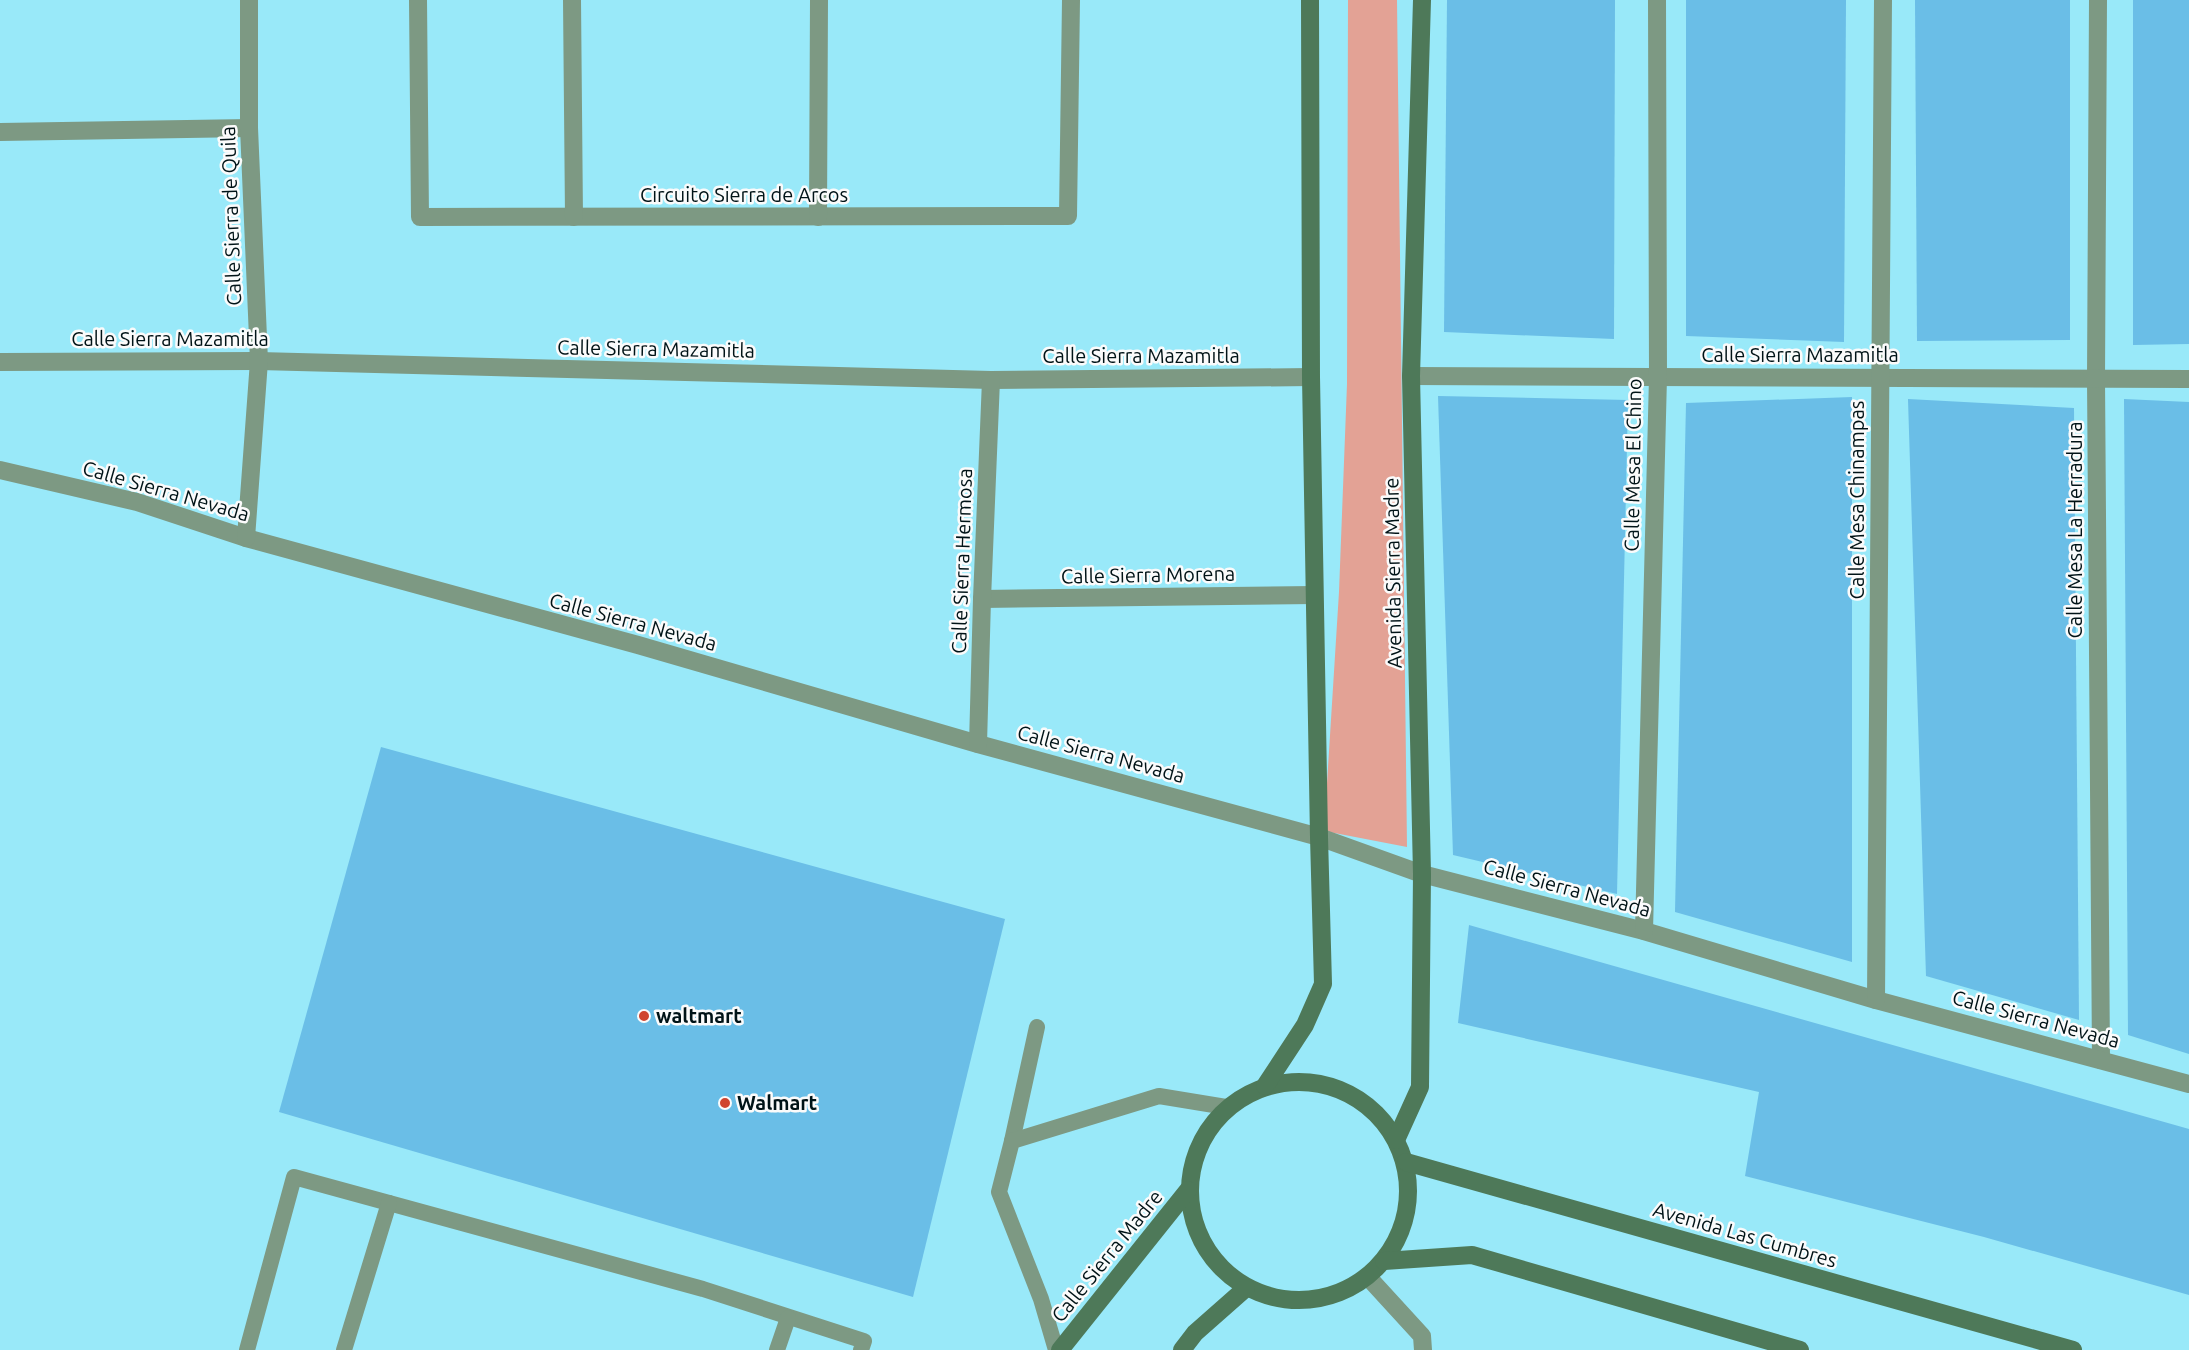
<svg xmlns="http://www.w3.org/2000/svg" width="2189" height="1350" viewBox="0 0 2189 1350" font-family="Ubuntu,sans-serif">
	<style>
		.green { fill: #e3a295 }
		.building { fill: #6abee7 }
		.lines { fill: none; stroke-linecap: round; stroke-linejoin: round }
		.lane { stroke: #7d9983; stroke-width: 16 }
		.street { stroke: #7d9983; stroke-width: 18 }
		.secondary { stroke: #4e7959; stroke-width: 18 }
		.poi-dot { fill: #d0442e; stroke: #fbfbfb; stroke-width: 2 }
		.labels { text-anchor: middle; stroke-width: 5; stroke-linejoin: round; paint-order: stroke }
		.street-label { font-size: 20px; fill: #001317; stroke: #fbfbfb }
		.poi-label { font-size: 20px; font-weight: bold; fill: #001317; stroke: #fbfbfb; text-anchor: start }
	</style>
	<rect width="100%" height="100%" fill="#99e9f9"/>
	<!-- green -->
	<path class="green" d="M1348 0H1397L1407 847 1324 831 1339 592 1347 384Z"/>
	<!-- building -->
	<g class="building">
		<path d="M1447 0H1615L1614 339 1444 332Z"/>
		<path d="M1686 0H1846L1844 342 1686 336Z"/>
		<path d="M1915 0H2070V340L1917 341Z"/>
		<path d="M2133 0H2189V344L2133 345Z"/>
		<path d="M1438 396 1628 400 1617 894 1453 855Z"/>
		<path d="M1852 397V962L1675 912 1686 403Z"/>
		<path d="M1908 399 2074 408 2079 1020 1926 976Z"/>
		<path d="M2124 399 2189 402V1054L2128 1035Z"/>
		<path d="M381 747 1005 919 913 1297 279 1112Z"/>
		<path d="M1469 925 2189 1129V1295L1984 1237 1745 1176 1759 1092 1458 1023Z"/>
	</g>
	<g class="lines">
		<!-- lane -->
		<g class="lane">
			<path d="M1012 1141 1037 1027"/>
			<path d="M247 1350 294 1177 703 1289 864 1341 861 1350"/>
			<path d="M344 1350 389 1203"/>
			<path d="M777 1350 788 1318"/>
			<path d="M1056 1350 1041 1299 999 1192 1012 1141 1159 1096 1226 1107"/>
		</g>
		<!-- street -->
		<g class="street">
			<path d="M418 0 420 217 1068 216 1071 0"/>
			<path d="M572 0 574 217"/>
			<path d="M2098 0 2096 379 2101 1060"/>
			<path d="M0 132 249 128"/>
			<path d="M818 217 819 0"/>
			<path d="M0 362 259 361 991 380 1311 377"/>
			<path d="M1411 376 2189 379"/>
			<path d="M0 470 137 502 246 538 638 645 978 744 1319 837 1422 874 1644 931 1876 1000 2189 1084"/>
			<path d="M246 538 259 361 249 128V0"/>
			<path d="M982 599 1314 595"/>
			<path d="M978 744 982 599 991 380"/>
			<path d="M1644 931 1658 377 1657 0"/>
			<path d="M1876 1000 1883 0"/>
			<path d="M1368 1277 1422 1336 1423 1350"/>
		</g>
		<!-- secondary -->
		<g class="secondary">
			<circle cx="1299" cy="1191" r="109"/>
			<path d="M1265 1086 1305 1025 1323 984 1319 837 1311 377 1310 0"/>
			<path d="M1396 1140 1420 1087 1422 874 1411 376 1422 0"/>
			<path d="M1406 1162 2073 1350"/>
			<path d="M1384 1261 1472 1255 1800 1350"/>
			<path d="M1060 1350 1188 1190"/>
			<path d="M1182 1350 1195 1333 1246 1288"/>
		</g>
	</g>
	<!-- markers -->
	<g class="poi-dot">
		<circle cx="644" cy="1016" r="6"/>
		<circle cx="725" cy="1103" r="6"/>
	</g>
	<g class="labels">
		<!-- street labels -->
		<g class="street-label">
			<text x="744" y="202">Circuito Sierra de Arcos</text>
			<text transform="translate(231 216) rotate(-92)" y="7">Calle Sierra de Quila</text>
			<text x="170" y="346">Calle Sierra Mazamitla</text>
			<text transform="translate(656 349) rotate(1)" y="7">Calle Sierra Mazamitla</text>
			<text x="1800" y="362">Calle Sierra Mazamitla</text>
			<text x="1141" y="363">Calle Sierra Mazamitla</text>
			<text transform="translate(1633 465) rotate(-89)" y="7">Calle Mesa El Chino</text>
			<text transform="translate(166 491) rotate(16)" y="7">Calle Sierra Nevada</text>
			<text transform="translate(1857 500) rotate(-90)" y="7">Calle Mesa Chinampas</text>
			<text transform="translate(2075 530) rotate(-90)" y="7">Calle Mesa La Herradura</text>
			<text transform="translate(962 561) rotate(-88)" y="7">Calle Sierra Hermosa</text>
			<text transform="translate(1393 573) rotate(-91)" y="7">Avenida Sierra Madre</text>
			<text transform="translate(1148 575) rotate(-1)" y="7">Calle Sierra Morena</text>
			<text transform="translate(633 622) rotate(15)" y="7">Calle Sierra Nevada</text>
			<text transform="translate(1101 754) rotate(15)" y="7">Calle Sierra Nevada</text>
			<text transform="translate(1567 888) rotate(15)" y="7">Calle Sierra Nevada</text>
			<text transform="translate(2036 1019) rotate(15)" y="7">Calle Sierra Nevada</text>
			<text transform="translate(1745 1235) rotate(16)" y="7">Avenida Las Cumbres</text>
			<text transform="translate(1107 1256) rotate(-51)" y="7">Calle Sierra Madre</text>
		</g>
		<!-- poi labels -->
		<g class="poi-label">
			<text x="656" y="1023">waltmart</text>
			<text x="737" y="1110">Walmart</text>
		</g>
	</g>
</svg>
